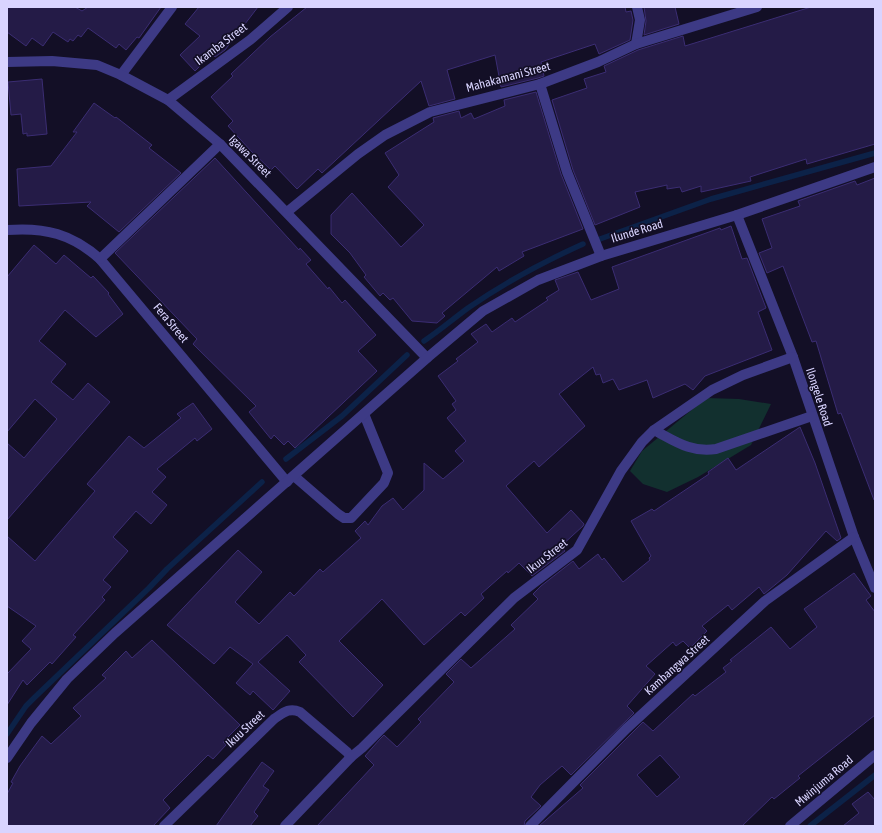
<svg xmlns="http://www.w3.org/2000/svg" width="882" height="833" viewBox="0 0 882 833" font-family="'Asap Condensed',sans-serif">
	<style>
		.green { fill: #12302f }
		.lines { fill: none; stroke-linecap: round; stroke-linejoin: round }
		.stream { stroke: #0c2248; stroke-width: 5.5 }
		.building { fill: #241b47; stroke: #3b2d73; fill-rule: evenodd }
		.service { stroke: #3d3a85; stroke-width: 10 }
		.minor { stroke: #3d3a85; stroke-width: 10 }
		.tertiary { stroke: #3d3a85; stroke-width: 10 }
		.labels { text-anchor: middle; stroke-width: 3.5; stroke-linejoin: round; paint-order: stroke }
		.street-label { font-size: 12px; fill: #d9d4ff; stroke: #130f26 }
	</style>
	<rect width="100%" height="100%" fill="#130f26"/>
	<!-- green -->
	<path class="green" d="M706 398 739 399 771 404 751 445 698 477 667 492 643 484 630 471 642 451Z"/>
	<g class="lines">
		<!-- stream -->
		<g class="stream">
			<path d="M600 239 711 199 875 153"/>
			<path d="M424 341C439 331 453 319 468 308 504 283 543 262 583 244"/>
			<path d="M286 459 342 416 407 355"/>
			<path d="M7 734 26 706 35 697 149 588 167 569 262 482"/>
			<path d="M810 826 875 775"/>
		</g>
	</g>
	<!-- building -->
	<g class="building">
		<path d="M7 7H75L82 11 88 7H161L139 38 137 37 126 50 119 44 116 48 88 28 81 37 78 35 73 41 70 39 68 42 53 32 43 46 32 38 26 46 7 32Z"/>
		<path d="M199 7H258L225 50 215 57 212 54 195 71 180 55 200 36 185 24Z"/>
		<path d="M307 7H625L626 12 631 11 633 20 630 40 599 54 595 44 541 62 544 76 538 78 501 87 495 55 447 70 455 99 429 106 421 81 322 173 318 169 297 189 275 166 271 170 251 151 228 126 233 121 211 97 233 76 231 74 270 37Z"/>
		<path d="M644 7H675L679 24 644 35 646 21Z"/>
		<path d="M811 7H875V144L807 164 806 159 750 177 751 181 701 192V186L682 192 680 187 667 189V185L635 192 640 207 595 225 573 170 552 100 587 88 584 79 606 72 604 66 638 50 683 36 685 46Z"/>
		<path d="M42 79 47 134 27 136V133L23 134 21 114 11 115 8 82Z"/>
		<path d="M536 92 561 174 583 229 522 252 524 256 499 271 497 267 442 313 445 316 437 323 412 321 393 298 390 300 383 293 380 296 364 277 366 275 350 253 331 234V215L352 193 401 247 424 225 388 187 399 175 385 153 434 122 433 118 459 111 461 118 471 113 474 119 505 106 504 100Z"/>
		<path d="M94 103 115 118 116 117 152 145 149 148 181 173 119 232 87 206 91 202 19 206 17 169 51 166 77 132H73Z"/>
		<path d="M215 158 299 250 300 248 311 260 306 264 328 289 329 287 342 303 345 300 376 335 358 351 377 371 295 448 288 441 284 445 274 435 271 439 249 412 256 406 193 344 197 339 115 253Z"/>
		<path d="M875 178V500H874L841 413 838 414 816 341 812 342 783 266 767 273 759 253 772 248 762 219 800 206 798 201 855 181 857 185Z"/>
		<path d="M731 226 742 259 747 258 766 308 758 312 772 350 705 376 693 390 685 384 653 398 647 380 619 390 613 379 603 383 600 374 596 375 593 367 559 394 585 426 539 467 534 461 506 486 547 533 571 510 584 524 583 526 561 546 565 551 532 576 519 563 508 573 507 571 481 594 484 598 465 616 461 612 424 645 382 599 339 641 383 685 353 717 299 662 306 655 287 635 258 662 290 691 273 710 253 691 250 695 236 683 253 664 230 647 214 664 167 625 238 550 262 572 235 602 259 624 290 592 294 596 320 569 323 572 361 538 355 531 365 521 368 525 382 506 393 498 403 510 424 490V463L443 479 464 461 455 451 466 441 447 418 456 410 452 404 456 401 438 376 458 361 456 359 478 342 471 334 486 324 492 332 512 318 515 322 548 300 546 298 559 290 555 280 578 272 591 300 619 289 612 267 720 228 721 230Z"/>
		<path d="M34 245 56 264 64 255 91 278 93 276 109 293 108 294 123 314 96 337 65 310 39 341 66 364 51 382 73 400 88 383 110 402 7 520V443L24 458 57 419 35 399 7 432V277Z"/>
		<path d="M193 403 212 429 197 441 195 438 157 469 166 477 152 492 167 505 151 524 136 511 113 537 128 551 103 580 111 587 102 597 105 600 73 635 76 637 52 664 50 662 27 685 23 680 7 705V674L31 649 22 641 36 626 7 606V536L35 561 95 491 87 484 129 436 144 448 181 418 177 414Z"/>
		<path d="M800 427 815 463 841 538 837 541 826 531 787 575 764 594 759 587 732 610 728 605 702 626 707 631 690 648 683 641 676 646 673 642 646 666 655 674 627 706 634 713 571 775 562 766 540 785 531 797 541 806 525 821 524 826H317L374 765 365 756 380 739 384 735 397 747 421 722 418 719 454 682 446 674 461 659 471 668 515 629 511 625 538 599 533 594 541 586 573 561 579 569 598 554 602 560 604 558 623 582 650 560 649 558 651 556 631 521 652 509 654 511 709 474 708 472 728 458 736 470Z"/>
		<path d="M854 573 871 596 866 600 875 612V715L798 776 800 778 774 799 772 797 742 826H539L583 788 580 785 643 722 653 731 693 694 695 696 726 672 723 668 732 661 730 660 771 627 790 649 817 627 804 609ZM660 755 680 777 657 797 637 775Z"/>
		<path d="M152 640 240 725 223 742 226 745 213 759 208 755 163 800 170 808 153 826H7V794L13 783 11 782 20 766 42 736 51 744 81 716 73 708 106 678 102 675 126 651 132 658Z"/>
		<path d="M262 762 274 771 263 786 269 790 254 812 258 816 250 826H216Z"/>
		<path d="M868 792 875 800V826H843L859 813 852 804Z"/>
	</g>
	<g class="lines">
		<!-- service -->
		<g class="service">
			<path d="M121 75 172 7"/>
			<path d="M294 476 338 514 344 518H351L384 483 388 473 364 414"/>
		</g>
		<!-- minor -->
		<g class="minor">
			<path d="M636 44 640 20 637 7"/>
			<path d="M7 62 52 61 97 65 121 75 168 100 220 144 427 358"/>
			<path d="M540 84 567 172 601 256"/>
			<path d="M168 100 250 40 288 7"/>
			<path d="M287 212 358 154 385 135 430 112 540 84 598 62 636 44 757 7"/>
			<path d="M737 215 793 357 854 537 875 588"/>
			<path d="M7 230C45 227 72 234 100 259L287 482"/>
			<path d="M100 259 220 144"/>
			<path d="M654 430C675 441 691 453 716 449L812 416"/>
			<path d="M7 758 31 723 67 679 115 633 427 358 483 311 538 280 601 256 737 215 875 167"/>
			<path d="M164 826 274 719C283 713 289 707 300 712L347 752 351 757"/>
			<path d="M285 826 351 757 362 748 514 598 577 550 621 471 642 442 654 430 712 390 743 375 793 357"/>
			<path d="M530 826 626 729 765 601 854 537"/>
		</g>
		<!-- tertiary -->
		<path class="tertiary" d="M790 826 875 755"/>
	</g>
	<g class="labels">
		<!-- street labels -->
		<g class="street-label">
			<text transform="translate(221 44) rotate(-37)" y="4">Ikamba Street</text>
			<text transform="translate(508 77) rotate(-15)" y="4">Mahakamani Street</text>
			<text transform="translate(250 156) rotate(45)" y="4">Igawa Street</text>
			<text transform="translate(637 231) rotate(-17)" y="4">Ilunde Road</text>
			<text transform="translate(171 323) rotate(50)" y="4">Fera Street</text>
			<text transform="translate(819 397) rotate(72)" y="4">Ilongele Road</text>
			<text transform="translate(547 556) rotate(-38)" y="4">Ikuu Street</text>
			<text transform="translate(677 665) rotate(-42)" y="4">Kambangwa Street</text>
			<text transform="translate(245 729) rotate(-43)" y="4">Ikuu Street</text>
			<text transform="translate(824 781) rotate(-40)" y="4">Mwinjuma Road</text>
		</g>
	</g>
	<!-- border -->
	<rect width="882" height="833" fill="none" stroke="#d9d4ff" stroke-width="16"/>
</svg>
